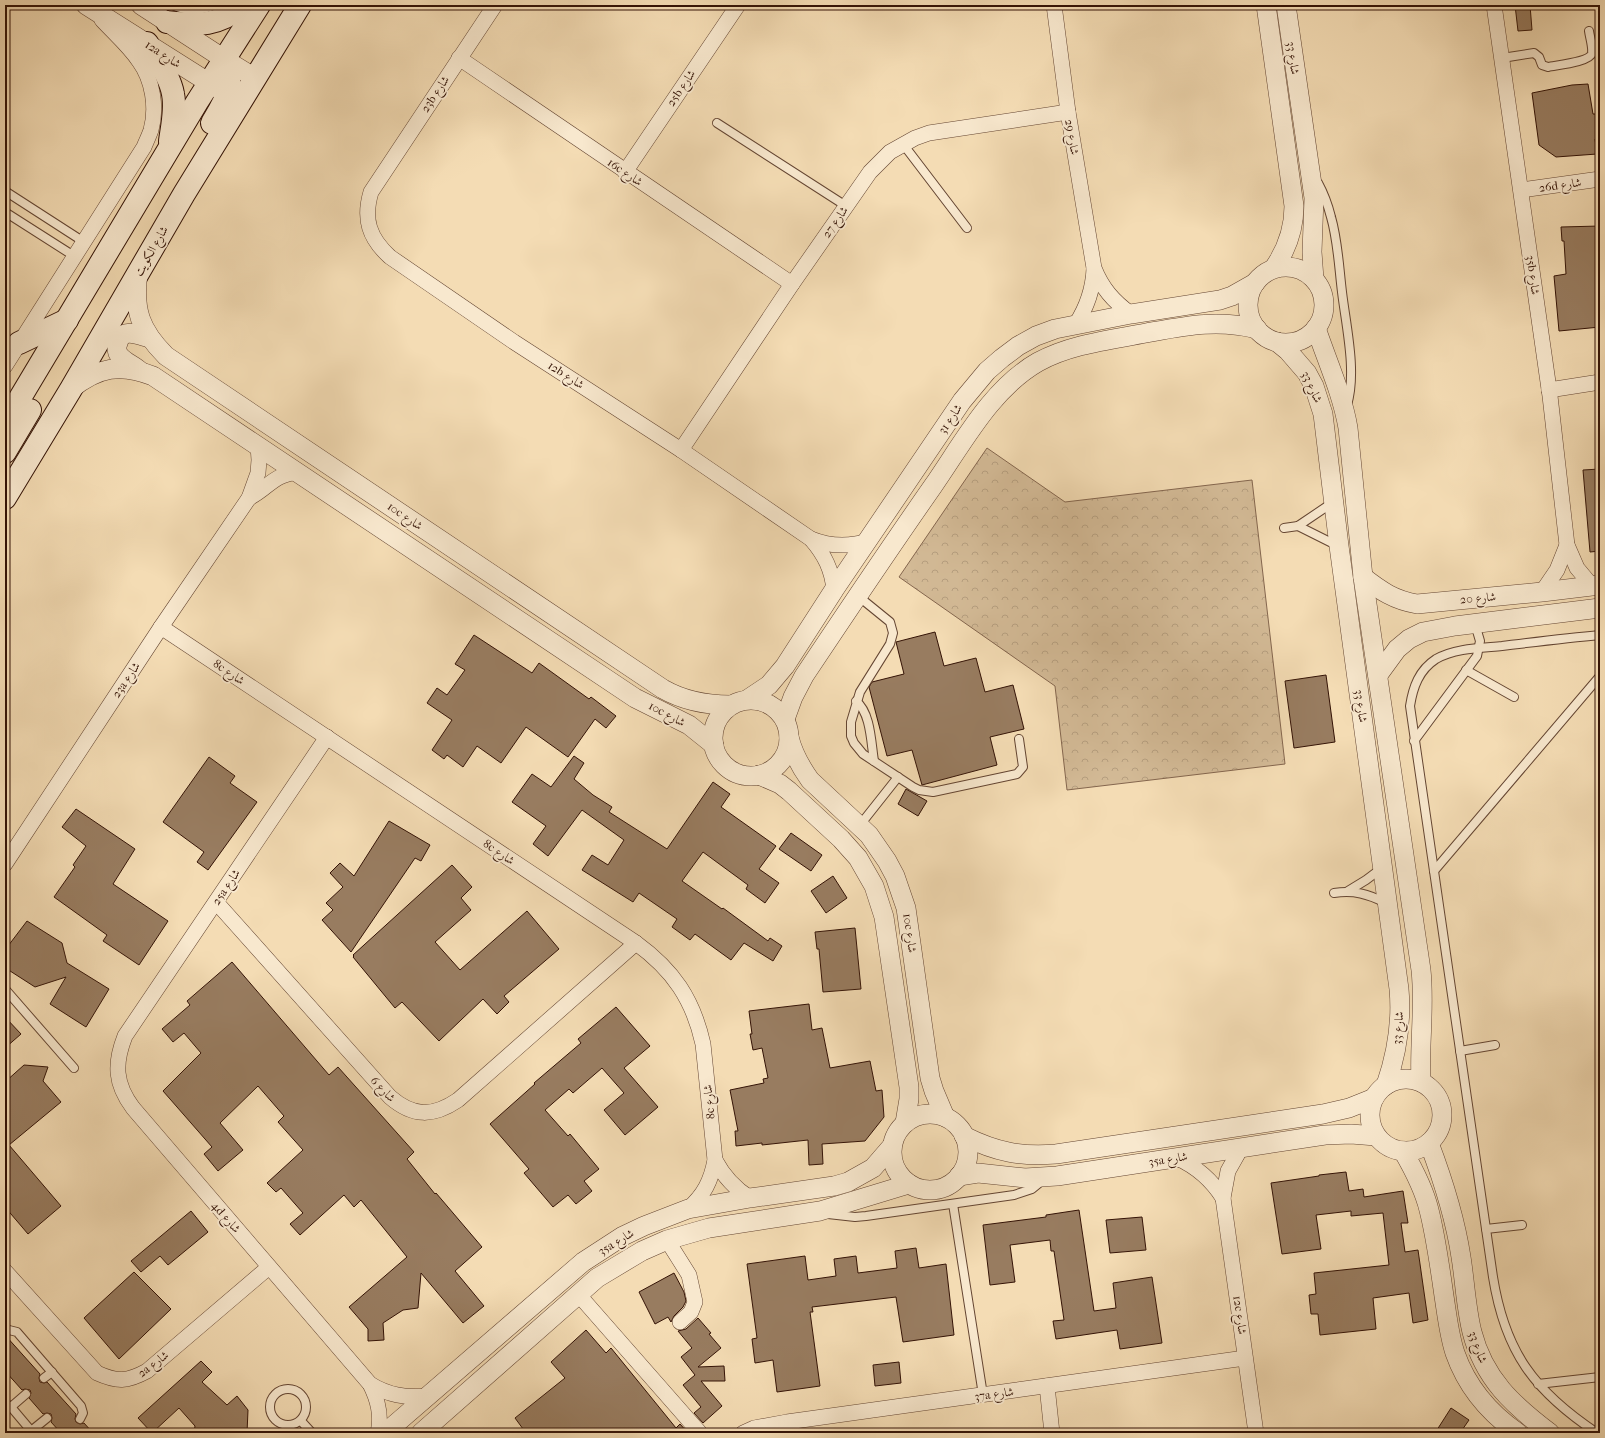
<svg xmlns="http://www.w3.org/2000/svg" width="1605" height="1438" viewBox="0 0 1605 1438" font-family="'IM FELL French Canon',Amiri,serif">
	<style>
		.park { fill: url(#park-crowns); stroke: #84664e }
		.building { fill: #987c60; stroke: #341306 }
		.lines { fill: none; stroke-linecap: round; stroke-linejoin: round }
		.service-casing { stroke: #644532; stroke-width: 10 }
		.minor-casing { stroke: #644532; stroke-width: 16 }
		.tertiary-casing { stroke: #644532; stroke-width: 20 }
		.secondary-casing { stroke: #341306; stroke-width: 24 }
		.service { stroke: #f8e8ce; stroke-width: 8 }
		.minor { stroke: #f8e8ce; stroke-width: 15 }
		.tertiary { stroke: #f8e8ce; stroke-width: 19 }
		.secondary { stroke: #f8e8ce; stroke-width: 22 }
		.labels { text-anchor: middle; stroke-width: 3.5; stroke-linejoin: round; paint-order: stroke }
		.street-label { font-size: 12px; fill: #341306; stroke: #f8e8ce }
	</style>
	<defs>
		<pattern id="park-crowns" width="20" height="18" patternUnits="userSpaceOnUse"><rect width="20" height="18" fill="#d3ba96"/><path d="M2 6a3 3 0 1 1 6 0M12 15a3 3 0 1 1 6 0" fill="none" stroke="#b69f80"/></pattern>
	</defs>
	<rect width="100%" height="100%" fill="#f4dcb4"/>
	<filter id="stains"><feTurbulence type="fractalNoise" baseFrequency=".005" numOctaves="4"/><feColorMatrix values="0 0 0 0 .2 0 0 0 0 .09 0 0 0 0 .02 0 0 0 .5 -.17"/></filter>
	<radialGradient id="worn" r=".72"><stop offset=".6" stop-color="#630" stop-opacity="0"/><stop offset="1" stop-color="#630" stop-opacity=".3"/></radialGradient>
	<!-- park -->
	<path class="park" d="M987 448 1065 502 1252 480 1285 764 1067 790 1055 686 899 577Z"/>
	<!-- building -->
	<g class="building">
		<path d="M1515 5H1530L1532 30 1518 31Z"/>
		<path d="M1588 84 1593 114H1600V139H1595L1597 154 1556 157 1539 145 1532 93 1572 85Z"/>
		<path d="M1600 226V327L1559 331 1554 276 1566 274 1564 241H1562L1561 227Z"/>
		<path d="M1600 469V551L1590 552 1583 470Z"/>
		<path d="M935 632 944 666 976 658 985 692 1013 685 1024 729 990 737 997 765 922 785 912 750 887 756 869 687 872 682 904 674 896 642Z"/>
		<path d="M474 635 532 673 539 663 589 699 591 697 616 716 606 728 595 719 568 757 526 727 501 763 477 746 463 767 447 755 444 759 432 750 452 720 427 703 437 688 447 695 465 670 455 664Z"/>
		<path d="M1326 675 1335 742 1294 748 1285 681Z"/>
		<path d="M574 756 584 763 574 779 593 795 612 807 609 812 667 849 713 782 730 794 721 807 776 846 759 869 779 883 765 903 746 889 748 885 703 852 682 881 722 909 723 908 768 941 770 938 782 946 773 961 744 943 731 960 695 934 690 940 672 927 677 919 639 893 633 902 582 870 592 855 608 865 624 840 582 810 548 856 533 844 546 826 512 802 532 774 551 787Z"/>
		<path d="M209 757 235 776 230 783 257 802 208 870 197 862 204 852 163 822Z"/>
		<path d="M906 789 927 801 918 816 898 804Z"/>
		<path d="M76 809 135 849 113 884 168 921 139 965 103 941 107 935 54 897 75 867 73 865 86 846 62 827Z"/>
		<path d="M389 821 430 845 421 861 415 858 351 952 322 920 333 910 326 903 343 887 330 873 340 863 354 876Z"/>
		<path d="M791 833 822 855 811 871 779 849Z"/>
		<path d="M452 865 472 887 461 898 471 910 435 942 460 970 527 911 559 949 504 996 509 1002 497 1014 483 999 439 1041 402 1002 395 1008 353 957 354 956 353 955Z"/>
		<path d="M833 876 847 898 826 913 811 891Z"/>
		<path d="M27 921 62 943 67 963 109 989 86 1027 50 1004 66 977 35 987 7 969 5 950Z"/>
		<path d="M855 928 861 989 823 992 819 949H817L815 932Z"/>
		<path d="M232 962 329 1075 338 1067 414 1152 407 1159 435 1194 436 1193 482 1247 455 1271 484 1306 463 1323 421 1273 418 1308 403 1310 383 1323 384 1340 368 1341V1329L349 1307 407 1257 361 1200 354 1207 344 1195 300 1235 290 1224 303 1213 281 1188 276 1192 267 1183 303 1150 278 1122 284 1116 258 1086 220 1123 243 1150 218 1171 204 1154 212 1147 163 1091 201 1053 184 1033 173 1042 162 1029 190 1005 187 1001Z"/>
		<path d="M809 1004 812 1030 822 1028 830 1068 870 1061 876 1091 882 1090 884 1117 865 1141 822 1144 823 1164 809 1165 808 1140 762 1145V1143L736 1146 735 1131H738L730 1090 764 1083 763 1079 768 1078 762 1048 753 1050 750 1034H752L749 1011Z"/>
		<path d="M616 1007 650 1046 624 1068 658 1107 625 1135 604 1110 624 1093 602 1068 573 1093 569 1089 545 1110 568 1136 570 1134 599 1169 584 1181 592 1191 576 1204 568 1195 553 1207 524 1173 529 1169 490 1124 535 1084 534 1083 581 1043 578 1039Z"/>
		<path d="M5 1017 21 1034 5 1048Z"/>
		<path d="M24 1065 48 1067 43 1081 61 1102 9 1145 61 1206 28 1234 5 1207V1082Z"/>
		<path d="M1346 1172 1349 1191 1363 1189 1364 1197 1403 1191 1408 1223H1401L1405 1252 1418 1250 1428 1320 1413 1323 1409 1293 1373 1298 1376 1329 1320 1335 1318 1314H1311L1309 1295 1316 1294 1314 1273 1389 1265 1383 1213 1351 1216V1211L1316 1215 1321 1249 1282 1254 1271 1183 1319 1176V1175Z"/>
		<path d="M1079 1210 1094 1311 1116 1308 1113 1283 1152 1277 1162 1343 1120 1349 1117 1330 1056 1339 1053 1321 1064 1320 1054 1251H1051L1050 1240 1010 1245 1015 1282 990 1285 983 1225 1046 1217V1215Z"/>
		<path d="M191 1211 208 1232 168 1265 160 1256 141 1272 131 1261Z"/>
		<path d="M1142 1217 1146 1250 1110 1253 1106 1220Z"/>
		<path d="M916 1248 919 1268 946 1264 954 1335 903 1342 896 1297 812 1307 813 1312H810L820 1386 777 1392 773 1360 755 1363 752 1339 757 1338 747 1264 805 1256 808 1280 836 1276 834 1259 856 1256 858 1273 897 1268 895 1251Z"/>
		<path d="M134 1272 171 1309 119 1359 84 1318Z"/>
		<path d="M674 1273 684 1292 686 1301 683 1307 674 1316 671 1322 668 1317 655 1324 639 1292Z"/>
		<path d="M698 1318 711 1333 709 1334 721 1348 698 1367 724 1366 725 1381H701L722 1406 703 1423 694 1413 701 1407 683 1385 695 1375 681 1357 692 1348 678 1331 686 1329Z"/>
		<path d="M586 1330 606 1353 611 1348 676 1428 680 1424 688 1433H526L515 1418 565 1378 551 1362Z"/>
		<path d="M5 1335 40 1374 39 1378 40 1382 44 1383 47 1382 76 1414 75 1419 76 1422 80 1424 84 1423 93 1433H61L51 1422 52 1418 51 1414 47 1413 43 1414 29 1398 31 1393 30 1390 25 1389 22 1390 5 1371Z"/>
		<path d="M201 1361 212 1372 202 1382 227 1405 237 1396 248 1410 247 1433H194L195 1426 179 1408 152 1433 138 1418Z"/>
		<path d="M899 1362 901 1383 875 1386 873 1365Z"/>
		<path d="M1451 1408 1469 1420 1460 1433H1435Z"/>
	</g>
	<g class="lines">
		<!-- service casing -->
		<g class="service-casing">
			<g id="service">
				<path d="M172 5C186 11 201 12 215 5"/>
				<path d="M1502 58 1534 53 1539 57 1542 65 1548 67C1557 65 1590 62 1592 53 1593 47 1590 38 1589 31"/>
				<path d="M717 123 846 206"/>
				<path d="M903 144 967 228"/>
				<path d="M1318 183C1324 194 1328 205 1331 217 1338 241 1339 268 1342 292 1346 326 1357 372 1347 405"/>
				<path d="M5 191 84 242"/>
				<path d="M5 212 74 256"/>
				<path d="M1298 526 1338 546"/>
				<path d="M1284 528 1298 526 1332 503"/>
				<path d="M858 596 890 622 893 633 890 644 860 692 851 722V736L854 743 863 754 913 787 919 790 933 792 1017 774 1023 767 1019 739"/>
				<path d="M1466 670 1514 697"/>
				<path d="M856 701C871 713 871 743 874 761"/>
				<path d="M1414 741 1477 656 1480 641 1475 624"/>
				<path d="M860 825 898 777"/>
				<path d="M1434 871 1600 676"/>
				<path d="M1348 891 1366 880 1382 868"/>
				<path d="M1334 893C1354 890 1368 894 1386 903"/>
				<path d="M5 989 74 1068"/>
				<path d="M1460 1051 1495 1045"/>
				<path d="M953 1204 983 1395"/>
				<path d="M828 1214 855 1217 866 1216 1014 1195 1032 1189 1043 1180"/>
				<path d="M1486 1229 1522 1225"/>
				<path d="M5 1329 17 1332 81 1406 83 1413 80 1419"/>
				<path d="M44 1378 52 1372"/>
				<path d="M1538 1384 1600 1377"/>
				<circle cx="288" cy="1407" r="18"/>
				<path d="M5 1403 11 1407 33 1433"/>
				<path d="M11 1407 26 1394"/>
				<path d="M301 1421 312 1433"/>
				<path d="M31 1431 47 1418"/>
				<path d="M1597 1433C1534 1391 1505 1352 1493 1277L1410 706C1413 687 1419 670 1436 659 1455 648 1481 648 1502 646 1535 642 1567 638 1600 635"/>
			</g>
		</g>
		<!-- minor casing -->
		<g class="minor-casing">
			<g id="minor">
				<path d="M495 5 371 192C363 219 369 238 390 257L514 342 681 450 811 539C825 555 832 570 834 590"/>
				<path d="M1054 5 1068 112 1094 268C1102 288 1113 301 1131 314"/>
				<path d="M1494 5 1550 396 1567 545 1577 568 1592 586"/>
				<path d="M459 58 792 284"/>
				<path d="M625 172 738 5"/>
				<path d="M1521 190 1600 179"/>
				<path d="M1076 324C1087 307 1093 290 1094 269"/>
				<path d="M5 366 144 147C146 142 149 136 151 130 157 108 153 80 139 61 129 46 114 33 102 20"/>
				<path d="M1549 390 1600 382"/>
				<path d="M681 450 792 284 870 172 890 152 915 138 929 133 1068 112"/>
				<path d="M249 498C270 487 272 475 298 472"/>
				<path d="M811 539C831 547 849 547 869 541"/>
				<path d="M1542 592 1557 570 1567 545"/>
				<path d="M161 627 636 943C673 970 693 999 703 1044L715 1160C711 1181 704 1195 688 1209"/>
				<path d="M327 737 125 1036C114 1064 115 1084 133 1108L370 1384C378 1400 382 1415 378 1433"/>
				<path d="M5 864 161 627 249 498 258 473 259 460 258 445"/>
				<path d="M216 902 390 1097C413 1117 433 1117 458 1100L636 943"/>
				<path d="M1241 1148 1228 1171 1223 1198 1256 1433"/>
				<path d="M1177 1158C1197 1167 1211 1179 1223 1198"/>
				<path d="M715 1160C724 1177 734 1188 750 1198"/>
				<path d="M667 1240 689 1275 695 1302 691 1312 680 1322"/>
				<path d="M5 1271 97 1373C117 1382 127 1382 147 1371L269 1267"/>
				<path d="M578 1294 700 1433"/>
				<path d="M370 1384C388 1395 405 1398 427 1396"/>
				<path d="M1047 1386 1052 1433"/>
				<path d="M743 1433 754 1428 787 1422 1245 1358"/>
			</g>
		</g>
		<!-- tertiary casing -->
		<g class="tertiary-casing">
			<g id="tertiary">
				<path d="M86 5 222 91"/>
				<path d="M141 5 224 59 255 78"/>
				<path d="M1266 5 1294 206C1294 230 1287 249 1274 268"/>
				<path d="M1286 5 1314 198 1312 252 1314 279"/>
				<circle cx="1286" cy="305" r="38"/>
				<path d="M138 273C133 310 140 330 166 356L663 689C684 701 705 705 730 705"/>
				<path d="M1316 328C1327 361 1342 393 1348 428L1363 577 1421 970C1425 1007 1419 1044 1421 1082"/>
				<path d="M1277 342 1288 351 1307 373 1314 386 1323 414 1339 546 1399 989C1402 1022 1397 1053 1386 1085"/>
				<path d="M140 371C134 365 124 362 119 355 117 352 116 347 118 343 122 327 138 335 150 338"/>
				<path d="M71 389C98 367 121 363 153 376L635 698 689 725 714 745"/>
				<path d="M1363 577C1381 591 1394 600 1417 604L1542 592 1600 585"/>
				<path d="M1378 675 1397 649 1409 639 1423 632 1455 626 1600 608"/>
				<path d="M748 699 769 685 785 666 834 590 962 401 987 371 1002 358 1018 346 1036 336 1055 329 1131 314 1220 300 1232 296 1255 283"/>
				<circle cx="751" cy="738" r="38"/>
				<path d="M785 719 793 697 804 676C846 613 889 549 933 486 963 443 991 389 1038 362 1071 344 1110 340 1146 333 1185 326 1217 319 1257 329"/>
				<path d="M789 737C793 754 800 766 810 780L869 835 887 861 895 876 906 908 930 1078 934 1091 945 1117"/>
				<path d="M759 775 780 784 789 791 841 839 858 858 874 886 884 917 909 1087V1099L905 1123"/>
				<circle cx="1406" cy="1115" r="36"/>
				<circle cx="930" cy="1152" r="38"/>
				<path d="M964 1136C996 1152 1021 1157 1056 1154L1323 1114 1349 1108 1374 1098"/>
				<path d="M1429 1143C1443 1180 1455 1217 1461 1257 1465 1282 1466 1308 1472 1332 1484 1379 1513 1405 1550 1433"/>
				<path d="M1403 1151C1414 1170 1424 1189 1429 1210 1436 1238 1440 1268 1444 1296 1447 1315 1449 1335 1455 1353 1467 1387 1489 1413 1518 1433"/>
				<path d="M959 1176 978 1173 1025 1178 1057 1176 1325 1135 1351 1134 1376 1136"/>
				<path d="M385 1433 583 1262 623 1236 644 1226 688 1209 750 1198 834 1186 848 1182 873 1168 892 1146"/>
				<path d="M421 1433 597 1278 642 1251 667 1240 709 1228 820 1211 909 1184"/>
			</g>
		</g>
		<!-- secondary casing -->
		<g class="secondary-casing">
			<g id="secondary">
				<path d="M167 22C199 25 217 27 244 5"/>
				<path d="M147 43C156 59 170 76 173 94 176 109 172 126 170 141"/>
				<path d="M212 123C225 101 237 84 224 59"/>
				<path d="M19 343 67 320"/>
				<path d="M5 423 197 102 259 5"/>
				<path d="M5 452 30 410"/>
				<path d="M5 498 71 389 184 194 300 5"/>
			</g>
		</g>
		<!-- service -->
		<use href="#service" class="service"/>
		<!-- minor -->
		<use href="#minor" class="minor"/>
		<!-- tertiary -->
		<use href="#tertiary" class="tertiary"/>
		<!-- secondary -->
		<use href="#secondary" class="secondary"/>
	</g>
	<g class="labels">
		<!-- street labels -->
		<g class="street-label">
			<text transform="translate(163 54) rotate(33)" y="4">12a شارع</text>
			<text transform="translate(1293 58) rotate(82)" y="4">شارع 33</text>
			<text transform="translate(681 88) rotate(-56)" y="4">25b شارع</text>
			<text transform="translate(435 94) rotate(-56)" y="4">23b شارع</text>
			<text transform="translate(1072 137) rotate(80)" y="4">شارع 29</text>
			<text transform="translate(625 172) rotate(34)" y="4">16c شارع</text>
			<text transform="translate(1560 185) rotate(-8)" y="4">26d شارع</text>
			<text transform="translate(835 222) rotate(-55)" y="4">شارع 27</text>
			<text transform="translate(151 251) rotate(-60)" y="4">شارع الكويت</text>
			<text transform="translate(1533 275) rotate(82)" y="4">35b شارع</text>
			<text transform="translate(566 375) rotate(33)" y="4">12b شارع</text>
			<text transform="translate(1312 387) rotate(65)" y="4">شارع 33</text>
			<text transform="translate(950 419) rotate(-56)" y="4">شارع 31</text>
			<text transform="translate(405 516) rotate(34)" y="4">10c شارع</text>
			<text transform="translate(1478 598) rotate(-5)" y="4">شارع 20</text>
			<text transform="translate(229 672) rotate(34)" y="4">8c شارع</text>
			<text transform="translate(126 680) rotate(-56)" y="4">23a شارع</text>
			<text transform="translate(1361 706) rotate(82)" y="4">شارع 33</text>
			<text transform="translate(667 714) rotate(28)" y="4">10c شارع</text>
			<text transform="translate(499 852) rotate(34)" y="4">8c شارع</text>
			<text transform="translate(226 887) rotate(-56)" y="4">25a شارع</text>
			<text transform="translate(910 933) rotate(82)" y="4">10c شارع</text>
			<text transform="translate(1398 1028) rotate(-85)" y="4">شارع 33</text>
			<text transform="translate(383 1089) rotate(46)" y="4">شارع 6</text>
			<text transform="translate(709 1102) rotate(-96)" y="4">8c شارع</text>
			<text transform="translate(1168 1159) rotate(-9)" y="4">35a شارع</text>
			<text transform="translate(226 1217) rotate(49)" y="4">4d شارع</text>
			<text transform="translate(616 1242) rotate(-31)" y="4">35a شارع</text>
			<text transform="translate(1240 1315) rotate(82)" y="4">12c شارع</text>
			<text transform="translate(1478 1347) rotate(70)" y="4">شارع 33</text>
			<text transform="translate(153 1364) rotate(-37)" y="4">2a شارع</text>
			<text transform="translate(994 1394) rotate(-8)" y="4">37a شارع</text>
		</g>
	</g>
	<!-- margin -->
	<rect width="1605" height="1438" fill="none" stroke="#f4dcb4" stroke-width="20"/>
	<rect x="6" y="6" width="1593" height="1426" fill="none" stroke="#341306" stroke-width="2"/>
	<rect x="10" y="10" width="1585" height="1418" fill="none" stroke="#341306"/>
	<rect width="100%" height="100%" filter="url(#stains)"/>
	<rect width="100%" height="100%" fill="url(#worn)"/>
</svg>
